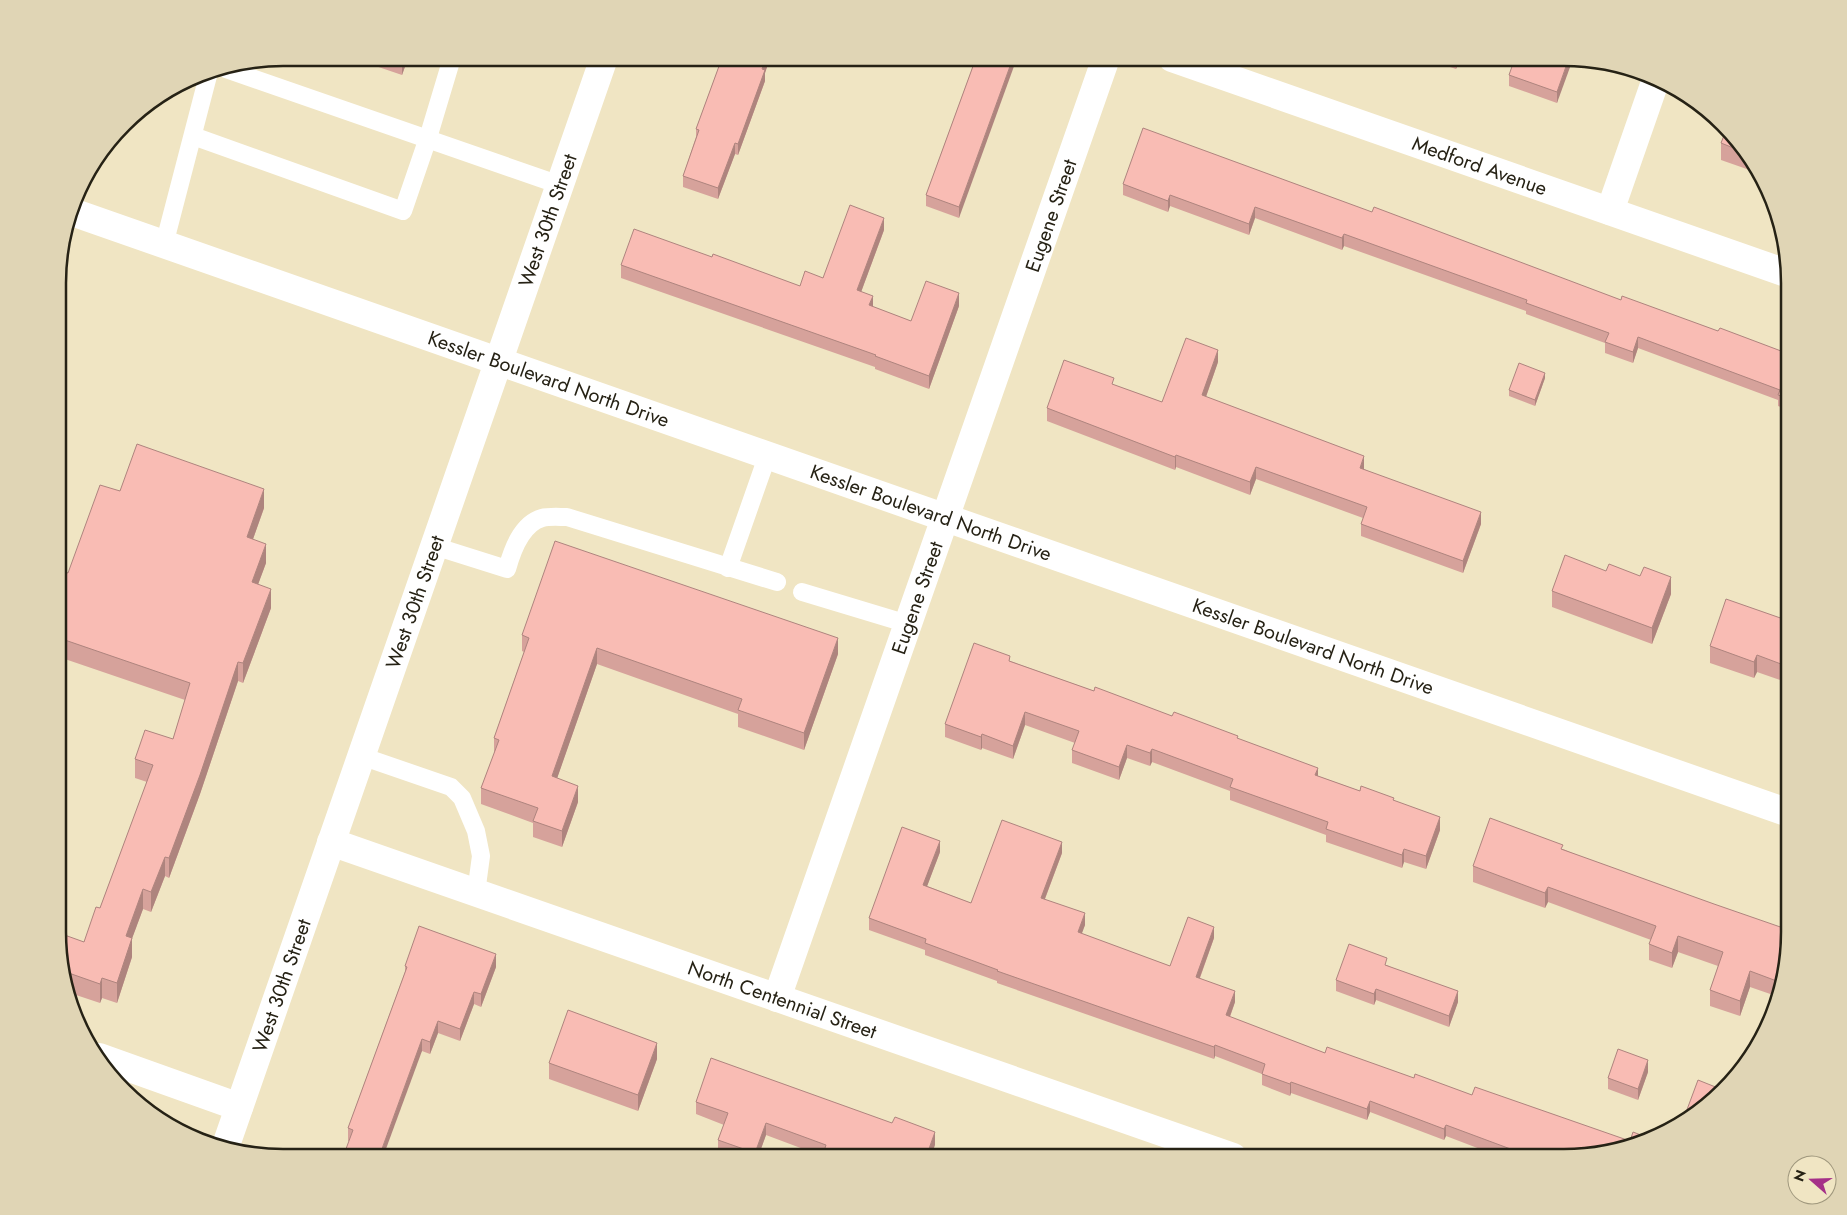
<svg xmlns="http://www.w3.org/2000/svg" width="1847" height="1215" viewBox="0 0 1847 1215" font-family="Jost,sans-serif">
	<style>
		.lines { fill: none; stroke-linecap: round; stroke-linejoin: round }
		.service { stroke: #fff; stroke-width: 18 }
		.minor { stroke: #fff; stroke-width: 28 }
		.secondary { stroke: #fff; stroke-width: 28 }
		.wall { fill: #d6a29b }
		.shaded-wall { fill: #ae847e }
		.building { fill: #f9bcb4; stroke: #ae847e }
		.labels { text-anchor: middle; stroke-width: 4.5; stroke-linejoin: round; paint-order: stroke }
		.street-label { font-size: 20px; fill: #262215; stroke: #f0e5c3 }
		.rim { fill: none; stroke: #262215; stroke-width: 2.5 }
	</style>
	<rect width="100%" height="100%" fill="#f0e5c3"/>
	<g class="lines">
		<!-- service -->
		<g class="service">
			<path d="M226 69 560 185"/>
			<path d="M193 136 403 211 428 138 452 58"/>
			<path d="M164 245 209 72"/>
			<path d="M434 546 507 569C512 551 521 524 542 518 549 516 559 517 567 517L777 582"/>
			<path d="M728 568 768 454"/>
			<path d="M802 592 908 624"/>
			<path d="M361 756 451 787 462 798 476 831 481 856 476 893"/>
		</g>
		<!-- minor -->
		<g class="minor">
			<path id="s1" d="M1172 58 1789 274"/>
			<path d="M1610 211 1656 79"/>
			<path id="s2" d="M331 842 1233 1157"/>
			<path id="s3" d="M777 998 1106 58"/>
			<path d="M99 1057 239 1107"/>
		</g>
		<!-- secondary -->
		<g class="secondary">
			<path id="s4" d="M72 212 1789 813"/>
			<path id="s5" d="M225 1148 604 58"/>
		</g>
	</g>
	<!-- wall -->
	<g class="wall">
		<path d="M352 58H408L402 75Z"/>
		<path d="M722 58H770L765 73V81L738 155 735 154 718 199 683 187V176L696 137V129Z"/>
		<path d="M976 58 959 218 926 206V195Z"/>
		<path d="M1423 58H1460L1456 69Z"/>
		<path d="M1565 58 1557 103 1509 86V75Z"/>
		<path d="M1725 133 1759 170 1761 174 1721 160V143Z"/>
		<path d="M1123 184 1372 212 1621 300 1789 354V410L1778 406V400L1638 348 1633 363 1605 353V343L1526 314V311L1344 246 1342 250 1255 218 1249 235 1170 206 1168 212 1123 195Z"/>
		<path d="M884 230 861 292 873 307 911 321 959 306 929 389 875 369V367L621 278V265L712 257 800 286 823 278Z"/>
		<path d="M1218 362 1206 397 1364 469 1481 524 1463 573 1361 536V524L1363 518 1256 479 1250 495 1176 467 1175 470 1047 421V408L1114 385 1162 402Z"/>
		<path d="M1545 378 1535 406 1509 396V390Z"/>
		<path d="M120 491 264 508 253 539 266 563 258 584 271 608 243 683 238 681 200 794 169 878 165 876 151 912 143 909 132 938V957L117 1003 102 998 100 1003 70 993 59 961 84 942 100 908 147 782 135 778V759L173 739 185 700 59 657V570L68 573Z"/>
		<path d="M1606 571 1640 576 1671 594 1652 644 1552 607V591Z"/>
		<path d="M1789 621V683L1757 672 1754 678 1710 663V646Z"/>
		<path d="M522 635 838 654 804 750 738 727V714L597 664 557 778 578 802 562 847 533 837V823L481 804V788L494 754V738L524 652 522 651Z"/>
		<path d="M1010 661 1094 691 1172 716 1238 739 1318 776 1360 791 1394 801 1440 830 1426 869 1404 862 1402 868 1326 842V835L1230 800V791L1152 762 1150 766 1127 758 1119 780 1072 763V750L1075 743 1025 725 1013 759 982 748 981 750 945 737V724Z"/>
		<path d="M1563 849 1789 947 1779 997 1750 987 1740 1016 1710 1006V990L1718 966 1678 952 1672 968 1649 960V944L1651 940 1548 902 1545 908 1473 882V866Z"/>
		<path d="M940 852 927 886 971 903 1062 853 1045 899 1085 925 1081 934 1170 966 1214 938 1200 978 1235 1002 1230 1017 1325 1053 1472 1095 1630 1141 1646 1137 1579 1157H1501L1446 1136 1444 1140 1370 1112 1367 1120 1291 1093 1290 1096 1262 1085V1074L1215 1056 1214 1059 997 983V981L925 955V950L869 930V918Z"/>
		<path d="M1387 965 1458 1002 1449 1027 1376 1000 1374 1005 1336 991V980Z"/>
		<path d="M405 966 496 967 481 1007 474 1004 460 1041 438 1033 430 1054 422 1051 349 1141H348V1128L405 972Z"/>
		<path d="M657 1059 638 1111 549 1079V1063Z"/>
		<path d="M1648 1072 1638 1100 1608 1089V1078Z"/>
		<path d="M696 1102 935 1145 822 1156 766 1135 758 1157H731L718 1153V1140L724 1125 696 1114Z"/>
	</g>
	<!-- shaded-wall -->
	<g class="shaded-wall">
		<path d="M402 58H408L402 75Z"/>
		<path d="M766 58H770L765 73V81L738 155V144Z"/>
		<path d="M1013 58H1017L959 218V207Z"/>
		<path d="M1456 58H1460L1456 69Z"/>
		<path d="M1569 58 1573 59 1557 103V92Z"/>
		<path d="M735 143V154L718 199V188Z"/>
		<path d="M1170 195V206L1168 212V201Z"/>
		<path d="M1255 207V218L1249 235V224Z"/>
		<path d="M884 218V230L857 303V290Z"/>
		<path d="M1344 234V246L1342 250V238Z"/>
		<path d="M959 293V306L929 389V376Z"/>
		<path d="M873 296V308L869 305Z"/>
		<path d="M1638 337V348L1633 363V352Z"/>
		<path d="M1218 350V362L1202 408V395Z"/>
		<path d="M1545 373V378L1535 406V400Z"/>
		<path d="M1176 455V467L1175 470V457Z"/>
		<path d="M1364 456V469L1360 480V468Z"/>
		<path d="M1256 467V479L1250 495V482Z"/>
		<path d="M264 489V508L247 556V537Z"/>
		<path d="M1481 512V524L1463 573V561Z"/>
		<path d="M266 544V563L252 601V582Z"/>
		<path d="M1671 577V594L1652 644V628Z"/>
		<path d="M271 589V608L243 683V663Z"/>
		<path d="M838 638V654L804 750V733Z"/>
		<path d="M597 648V664L552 793V776Z"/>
		<path d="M1757 655V672L1754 678V662Z"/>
		<path d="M238 662V681L200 794 169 878V858Z"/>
		<path d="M1025 712V725L1013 759V746Z"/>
		<path d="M982 734V748L981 750V737Z"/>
		<path d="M1127 745V758L1119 780V767Z"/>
		<path d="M1152 749V762L1150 766V753Z"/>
		<path d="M1318 768V781L1315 775Z"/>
		<path d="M578 786V802L562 847V831Z"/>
		<path d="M1440 817V830L1426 869V856Z"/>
		<path d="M940 841V852L923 897V885Z"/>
		<path d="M1062 842V853L1041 909V898Z"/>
		<path d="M1404 849V862L1402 868V855Z"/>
		<path d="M165 857V876L151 912V892Z"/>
		<path d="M1548 887V902L1545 908V893Z"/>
		<path d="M143 889V909L126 955V936Z"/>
		<path d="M1085 913V925L1078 944V932Z"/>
		<path d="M1214 927V938L1196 988V977Z"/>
		<path d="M1678 936V952L1672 968V953Z"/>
		<path d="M132 938V957L117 1003V983Z"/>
		<path d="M496 954V967L481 1007V994Z"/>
		<path d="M1750 971V987L1740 1016V1001Z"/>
		<path d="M102 978V998L100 1003V984Z"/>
		<path d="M1376 989V1000L1374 1005V994Z"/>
		<path d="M1235 991V1002L1226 1027V1015Z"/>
		<path d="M1458 991V1002L1449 1027V1016Z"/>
		<path d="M474 992V1004L460 1041V1029Z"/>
		<path d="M438 1021V1033L430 1054V1042Z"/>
		<path d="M422 1039V1051L383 1157H379Z"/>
		<path d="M657 1043V1059L638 1111V1095Z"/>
		<path d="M1215 1045V1056L1214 1059V1047Z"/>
		<path d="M1648 1060V1072L1638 1100V1089Z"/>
		<path d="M1291 1082V1093L1290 1096V1084Z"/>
		<path d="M1370 1101V1112L1367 1120V1109Z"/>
		<path d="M766 1123V1135L758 1157H755V1153Z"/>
		<path d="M1446 1125V1136L1444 1140V1129Z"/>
		<path d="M935 1132V1145L931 1157H926Z"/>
	</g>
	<!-- building -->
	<g class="building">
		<path d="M722 58H766L762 69 765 70 738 144 735 143 718 188 683 176 699 130 696 129Z"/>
		<path d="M976 58H1013L959 207 926 195Z"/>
		<path d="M1515 58H1569L1557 92 1509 75Z"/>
		<path d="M1143 128 1372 212 1374 207 1621 300 1622 296 1718 331 1720 328 1789 354V399L1778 395 1780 390 1638 337 1633 352 1605 342 1609 333 1526 303 1527 300 1344 234 1342 238 1255 207 1249 224 1170 195 1168 201 1123 184Z"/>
		<path d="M1725 133 1741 151 1721 143Z"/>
		<path d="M850 205 884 218 857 290 873 296 869 305 911 321 926 281 959 293 929 376 875 356 876 355 621 265 634 229 712 257 713 254 800 286 805 271 823 278Z"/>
		<path d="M1186 338 1218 350 1202 395 1364 456 1360 468 1481 512 1463 561 1361 524 1367 507 1256 467 1250 482 1176 455 1175 457 1047 408 1064 360 1114 378 1112 384 1162 402Z"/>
		<path d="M1519 363 1545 373 1535 400 1509 390Z"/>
		<path d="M137 444 264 489 247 537 266 544 252 582 271 589 243 663 238 662 200 775 169 858 165 857 151 892 143 889 126 936 132 938 117 983 102 978 100 984 63 971 59 961V933L84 942 96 907 100 908 153 765 135 759 145 730 173 739 190 683 59 638V570L68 573 100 485 120 491Z"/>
		<path d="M555 541 838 638 804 733 738 710 742 699 597 648 552 776 578 786 562 831 533 821 538 808 481 788 499 740 494 738 529 638 522 635Z"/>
		<path d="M1565 555 1606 571 1609 564 1640 576 1644 567 1671 577 1652 628 1552 591Z"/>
		<path d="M1726 599 1789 621V667L1757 655 1754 662 1710 646Z"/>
		<path d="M974 643 1010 656 1009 661 1094 691 1095 687 1172 716 1174 712 1238 736 1237 738 1318 768 1315 775 1360 791 1361 786 1394 798 1393 800 1440 817 1426 856 1404 849 1402 855 1326 829 1328 822 1230 787 1233 779 1152 749 1150 753 1127 745 1119 767 1072 750 1079 731 1025 712 1013 746 982 734 981 737 945 724Z"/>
		<path d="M1490 818 1563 845 1561 849 1714 904 1789 930V947L1782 983 1750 971 1740 1001 1710 990 1723 952 1678 936 1672 953 1649 944 1656 926 1548 887 1545 893 1473 866Z"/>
		<path d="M1002 820 1062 842 1041 898 1085 913 1078 932 1170 966 1188 917 1214 927 1196 977 1235 991 1226 1015 1325 1053 1327 1047 1414 1078 1415 1074 1472 1095 1475 1087 1630 1141 1633 1132 1646 1137 1579 1157H1532L1446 1125 1444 1129 1370 1101 1367 1109 1291 1082 1290 1084 1262 1074 1265 1064 1215 1045 1214 1047 997 971 998 970 925 943 926 939 869 918 902 827 940 841 923 885 971 903Z"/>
		<path d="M419 926 496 954 481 994 474 992 460 1029 438 1021 430 1042 422 1039 379 1157H343L353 1130 348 1128 407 967 405 966Z"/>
		<path d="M1349 944 1387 958 1385 965 1458 991 1449 1016 1376 989 1374 994 1336 980Z"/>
		<path d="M568 1010 657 1043 638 1095 549 1063Z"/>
		<path d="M1618 1049 1648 1060 1638 1089 1608 1078Z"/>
		<path d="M711 1058 892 1123 895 1117 935 1132 926 1157H822L826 1145 766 1123 755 1153 718 1140 728 1113 696 1102Z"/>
		<path d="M1698 1080 1718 1088 1682 1123Z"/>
	</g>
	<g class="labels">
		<!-- street labels -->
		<g class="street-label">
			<text dy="7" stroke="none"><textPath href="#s1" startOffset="326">Medford Avenue</textPath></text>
			<text dy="7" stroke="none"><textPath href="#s3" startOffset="829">Eugene Street</textPath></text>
			<text dy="7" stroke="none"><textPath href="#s5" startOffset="982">West 30th Street</textPath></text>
			<text dy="7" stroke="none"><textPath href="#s4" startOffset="505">Kessler Boulevard North Drive</textPath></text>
			<text dy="7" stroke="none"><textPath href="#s4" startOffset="910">Kessler Boulevard North Drive</textPath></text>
			<text dy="7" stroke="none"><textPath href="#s3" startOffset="424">Eugene Street</textPath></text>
			<text dy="7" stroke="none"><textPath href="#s5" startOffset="578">West 30th Street</textPath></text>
			<text dy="7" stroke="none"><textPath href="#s4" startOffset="1315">Kessler Boulevard North Drive</textPath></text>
			<text dy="7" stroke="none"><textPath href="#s5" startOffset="172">West 30th Street</textPath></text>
			<text dy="7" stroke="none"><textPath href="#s2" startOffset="478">North Centennial Street</textPath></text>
		</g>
	</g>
	<!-- crop -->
	<path d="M0 0H1847V1215H0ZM283 66H1564A217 217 0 0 1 1781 283V932A217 217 0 0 1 1564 1149H283A217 217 0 0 1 66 932V283A217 217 0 0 1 283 66Z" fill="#e0d5b5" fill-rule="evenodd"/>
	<path class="rim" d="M283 66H1564A217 217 0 0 1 1781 283V932A217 217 0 0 1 1564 1149H283A217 217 0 0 1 66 932V283A217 217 0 0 1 283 66Z"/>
	<!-- north arrow -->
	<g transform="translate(1812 1180) rotate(290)"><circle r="24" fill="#f0e5c3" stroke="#9f977d"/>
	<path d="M0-4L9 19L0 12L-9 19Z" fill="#a53088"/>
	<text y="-8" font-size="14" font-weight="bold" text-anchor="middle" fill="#262215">N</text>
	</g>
</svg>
